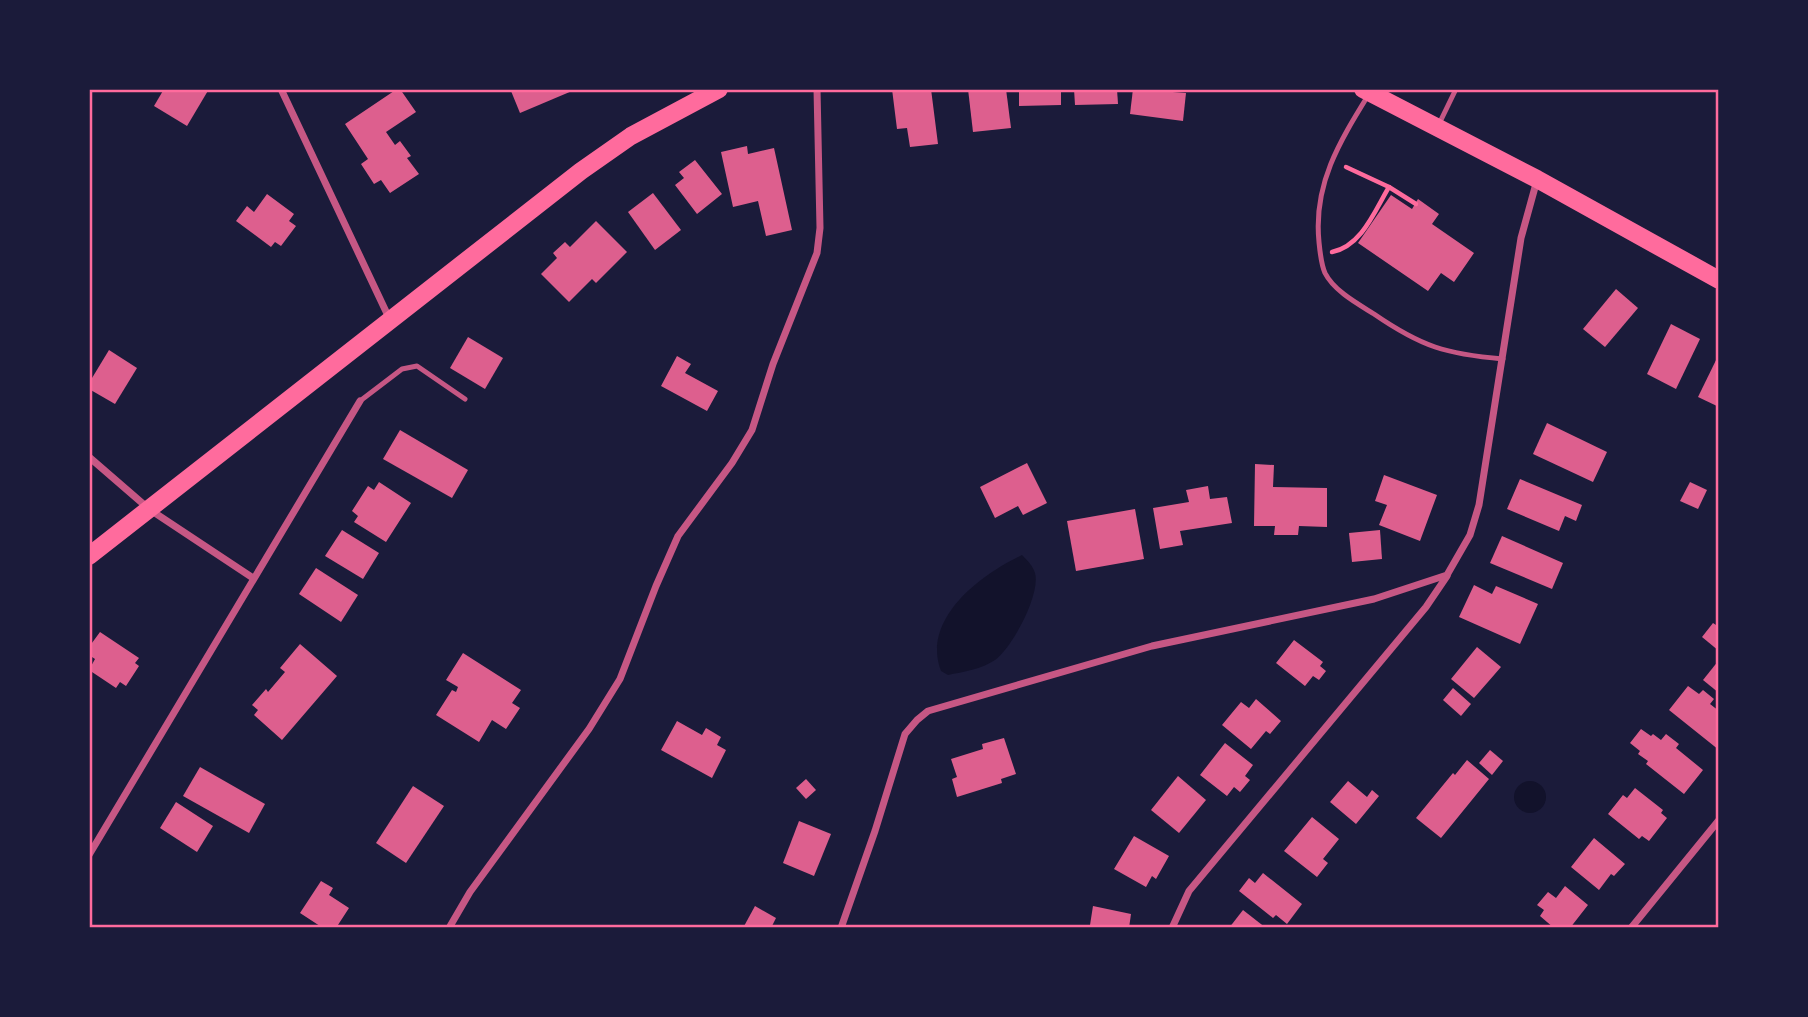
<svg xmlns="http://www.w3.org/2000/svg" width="1808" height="1017" viewBox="0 0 1808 1017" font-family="Quicksand,sans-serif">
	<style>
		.water { fill: #12122b }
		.building { fill: #dd5f8e }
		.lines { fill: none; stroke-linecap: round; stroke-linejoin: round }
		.path { stroke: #ff6b9d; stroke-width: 4.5 }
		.service { stroke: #c65784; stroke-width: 5 }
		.minor { stroke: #c65784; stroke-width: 7 }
		.primary { stroke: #ff6b9d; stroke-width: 18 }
		.neatline { fill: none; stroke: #ff6b9d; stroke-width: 2.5 }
	</style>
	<rect width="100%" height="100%" fill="#1b1b3a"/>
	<!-- water -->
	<g class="water">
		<path d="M1022 555C1027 560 1033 566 1035 573 1041 594 1012 648 995 660 982 669 963 672 948 675L941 671C921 619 981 574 1022 555Z"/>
		<circle cx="1530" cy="797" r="16"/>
	</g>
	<!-- building -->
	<g class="building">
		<path d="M164 89H209L187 126 154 106Z"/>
		<path d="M397 89H400L416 112 386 132 395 145 400 141 411 156 407 158 419 174 390 193 381 180 374 184 361 164 368 159 345 124Z"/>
		<path d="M515 89H571L572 91 520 113 511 91Z"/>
		<path d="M892 89H931L938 144 910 147 907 128 897 129Z"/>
		<path d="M968 89H1006L1011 128 973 132Z"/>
		<path d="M1019 89H1061V105L1019 106Z"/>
		<path d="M1074 89H1117L1118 104 1075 105Z"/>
		<path d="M1133 89 1186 93 1183 121 1130 114Z"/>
		<path d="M747 146 748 154 774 148 792 230 766 236 758 201 733 207 721 152Z"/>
		<path d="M695 160 722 194 697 214 675 185 684 178 679 172Z"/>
		<path d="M653 193 681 230 655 250 628 212Z"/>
		<path d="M267 194 294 214 289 221 296 226 281 246 275 242 271 247 236 221 247 206 254 212Z"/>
		<path d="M1391 195 1412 209 1418 199 1439 214 1432 224 1474 253 1454 282 1441 273 1428 291 1358 243Z"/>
		<path d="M596 221 627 252 596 283 592 279 569 302 541 274 557 258 553 253 565 242 570 247Z"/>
		<path d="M1616 289 1638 308 1605 347 1583 329Z"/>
		<path d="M1671 324 1700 339 1676 389 1647 374Z"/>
		<path d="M468 337 503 358 485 389 450 368Z"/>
		<path d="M109 350 137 368 115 404 89 389V383Z"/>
		<path d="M1719 354V407L1698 397Z"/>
		<path d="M677 356 691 364 685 373 718 391 707 411 661 386Z"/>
		<path d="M1547 423 1607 452 1593 482 1533 454Z"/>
		<path d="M400 430 468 470 452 498 383 459Z"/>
		<path d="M1027 463 1047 503 1023 515 1018 506 995 518 980 487Z"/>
		<path d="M1255 464 1274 465 1273 487 1327 488V527L1299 526 1298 535H1274L1275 526H1254Z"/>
		<path d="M1384 475 1437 495 1420 541 1379 525 1387 505 1375 501Z"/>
		<path d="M1520 479 1582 505 1576 521 1565 516 1559 531 1507 509Z"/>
		<path d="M379 482 411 503 386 542 354 522 358 516 352 511 368 486 374 490Z"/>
		<path d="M1690 482 1707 490 1698 509 1680 501Z"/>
		<path d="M1208 486 1210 499 1227 497 1232 523 1180 531 1183 545 1160 549 1153 508 1189 502 1186 490Z"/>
		<path d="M1135 509 1144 559 1076 571 1067 521Z"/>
		<path d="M342 530 379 553 363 579 325 556Z"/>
		<path d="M1380 530 1382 559 1352 562 1349 533Z"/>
		<path d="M1502 536 1563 563 1552 589 1490 563Z"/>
		<path d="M316 568 358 595 341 622 299 594Z"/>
		<path d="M1474 585 1492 594 1496 586 1538 604 1520 644 1459 617Z"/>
		<path d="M1713 623 1719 627V651L1702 637Z"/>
		<path d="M100 632 139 658 135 663 139 666 126 686 120 682 116 688 89 670 95 659 89 655V647Z"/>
		<path d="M1294 640 1323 662 1320 666 1326 671 1319 680 1313 676 1305 686 1276 663Z"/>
		<path d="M300 644 337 676 282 740 254 715 258 710 252 705 266 689 268 692 285 672 280 668Z"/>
		<path d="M1477 647 1501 667 1474 698 1451 679Z"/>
		<path d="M463 653 521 690 512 703 520 708 506 729 492 720 479 742 436 715 452 690 456 692 458 687 446 680Z"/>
		<path d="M1719 660V693L1703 680Z"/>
		<path d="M1688 686 1699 694 1703 690 1714 699 1710 704 1719 711V750L1669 710Z"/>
		<path d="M1453 688 1471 704 1461 716 1443 700Z"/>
		<path d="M1256 699 1281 721 1270 734 1266 731 1251 749 1222 725 1241 702 1249 708Z"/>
		<path d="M677 721 702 735 706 728 721 737 717 745 726 750 712 778 661 750Z"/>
		<path d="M1641 729 1651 736 1653 734 1661 740 1666 734 1679 744 1676 748 1703 770 1684 794 1646 764 1648 761 1638 754 1640 751 1630 743Z"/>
		<path d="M1004 738 1016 774 1001 779 1002 783 957 797 952 779 957 777 951 759 983 749 982 744Z"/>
		<path d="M1225 743 1253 765 1245 776 1250 780 1240 792 1234 787 1227 796 1200 775Z"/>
		<path d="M1490 750 1503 761 1492 775 1479 763Z"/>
		<path d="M1467 760 1489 779 1441 838 1416 818 1453 773 1455 775Z"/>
		<path d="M200 767 265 804 249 833 183 796Z"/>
		<path d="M1178 776 1206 800 1179 833 1151 810Z"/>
		<path d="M806 779 816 790 806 799 796 788Z"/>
		<path d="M1348 781 1367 797 1372 790 1379 796 1356 824 1330 802Z"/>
		<path d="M413 786 444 806 406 863 376 843Z"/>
		<path d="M1635 788 1663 810 1661 813 1667 818 1649 841 1642 836 1639 839 1608 814 1623 795 1627 798Z"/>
		<path d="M176 802 213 826 197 852 160 828Z"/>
		<path d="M1312 817 1339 839 1323 859 1328 863 1317 877 1284 851Z"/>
		<path d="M799 821 831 834 814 876 783 863Z"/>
		<path d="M1134 836 1169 856 1156 879 1152 876 1146 887 1114 869Z"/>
		<path d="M1594 838 1625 864 1614 876 1611 874 1599 890 1571 867Z"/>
		<path d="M1263 873 1302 904 1287 924 1276 915 1273 918 1239 891 1249 878 1255 883Z"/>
		<path d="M321 881 333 888 329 895 349 908 336 928H323L300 913Z"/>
		<path d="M1565 886 1588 905 1570 928H1554L1540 916 1544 910 1537 905 1548 892 1556 898Z"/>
		<path d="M755 906 776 918 771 928H743Z"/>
		<path d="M1093 906 1131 914 1129 928H1102L1090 925Z"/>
		<path d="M1243 910 1266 928H1229Z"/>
	</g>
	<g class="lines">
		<!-- path -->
		<g class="path">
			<path d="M1346 167 1389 187 1416 204"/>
			<path d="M1332 252C1362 246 1375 210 1389 187"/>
		</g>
		<!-- service -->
		<g class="service">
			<path d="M1369 94C1340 141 1313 184 1319 242 1320 252 1321 264 1325 273 1334 291 1358 304 1374 314 1422 347 1446 354 1503 359"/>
			<path d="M1439 124 1456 89"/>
			<path d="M360 401 402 369 417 366 465 399"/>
		</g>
		<!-- minor -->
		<g class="minor">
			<path d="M281 89 390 320"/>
			<path d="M89 457 149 509 253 578"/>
			<path d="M89 855 360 401"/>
			<path d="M449 928 470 892 589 729 620 679 656 586 678 536 732 463 752 430 773 364 817 253 820 228 817 89"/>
			<path d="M841 928 875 831 905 734 917 720 928 711 1152 646 1374 599 1447 575 1470 535 1479 505 1521 238 1537 180"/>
			<path d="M1172 928 1189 891 1426 607 1447 576"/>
			<path d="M1631 928 1719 820"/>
		</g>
		<!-- primary -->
		<g class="primary">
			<path d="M1363 89 1537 179 1719 280"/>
			<path d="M89 556 581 171 631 136 719 89"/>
		</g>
	</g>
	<!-- border -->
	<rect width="1808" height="1017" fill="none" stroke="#1b1b3a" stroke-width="182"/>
	<rect x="91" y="91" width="1626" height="835" class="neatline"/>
</svg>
